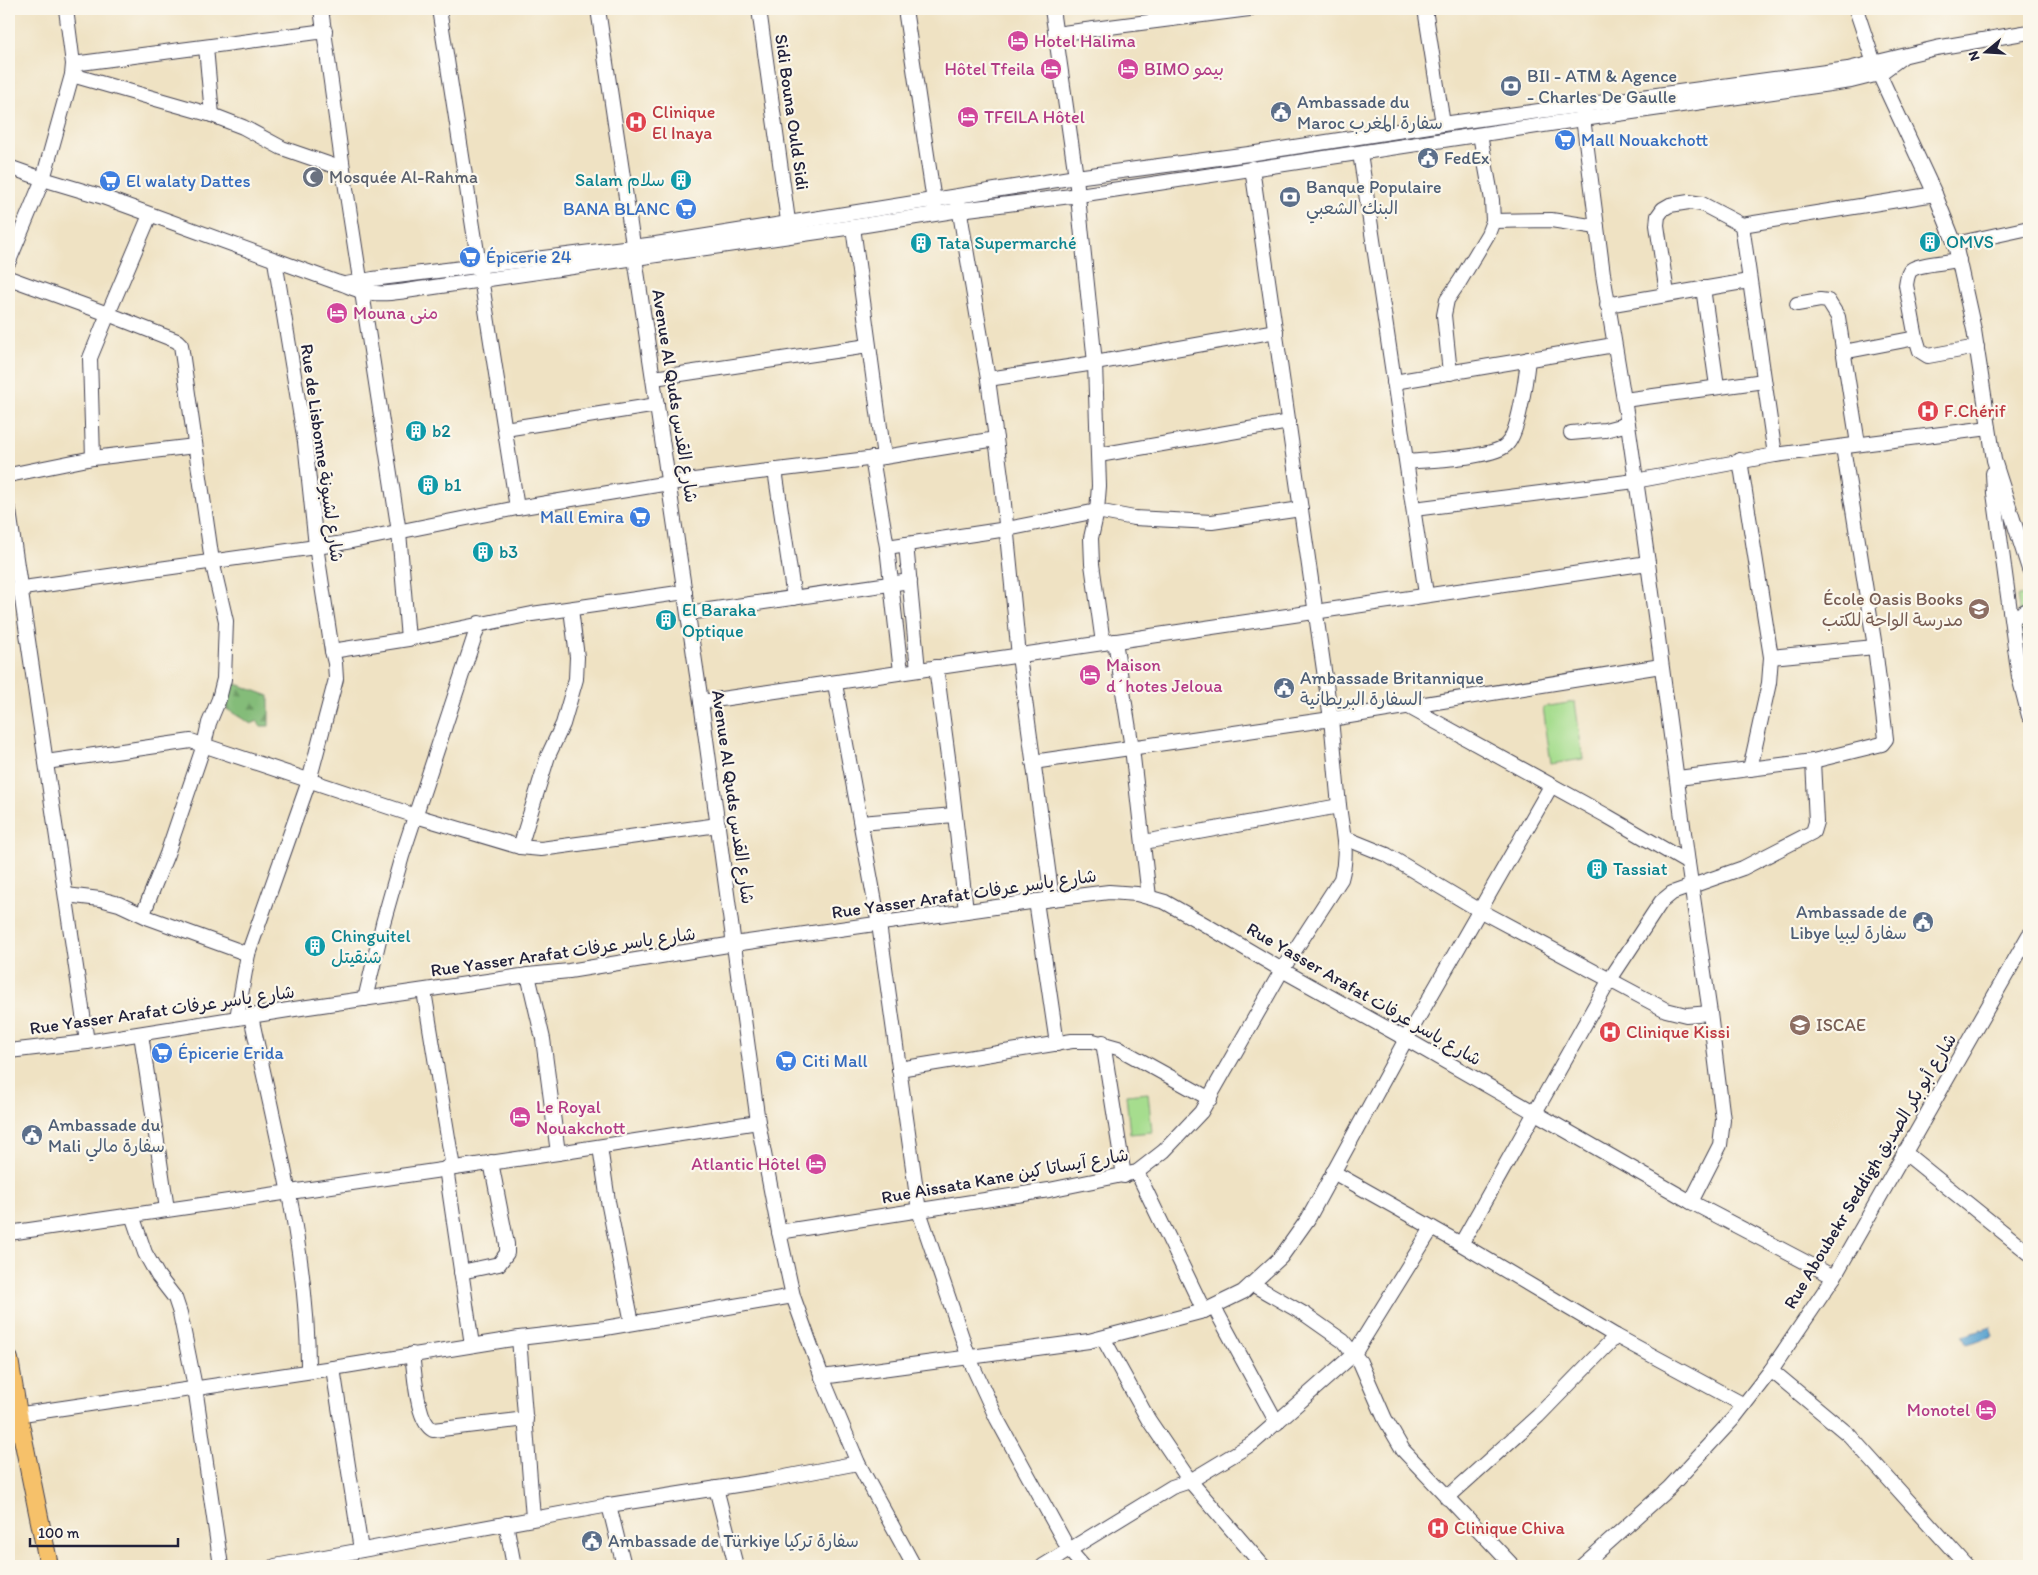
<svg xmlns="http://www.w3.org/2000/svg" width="2038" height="1575" viewBox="0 0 2038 1575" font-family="Itim,'Playpen Sans Arabic',sans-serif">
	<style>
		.forest { fill: url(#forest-firs); stroke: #536f5a }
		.park { fill: url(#park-dots); stroke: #648064 }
		.pitch { fill: #a6dd8e; stroke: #648064 }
		.water { fill: #58a2cf; stroke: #3d6285 }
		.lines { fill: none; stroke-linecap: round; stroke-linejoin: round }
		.minor-casing { stroke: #413f4f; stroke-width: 16 }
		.major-casing { stroke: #413f4f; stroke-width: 20 }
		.minor { stroke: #fff; stroke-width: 14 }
		.major { stroke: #f6c16b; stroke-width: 18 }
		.labels { text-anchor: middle; stroke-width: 4.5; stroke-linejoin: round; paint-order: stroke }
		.hotel-label { font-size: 18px; fill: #b23c85; stroke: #fbf7ec; text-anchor: start }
		.service-label { font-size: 18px; fill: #4e5e75; stroke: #fbf7ec; text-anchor: start }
		.health-label { font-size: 18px; fill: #be3a42; stroke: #fbf7ec; text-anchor: start }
		.street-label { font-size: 18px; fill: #22223b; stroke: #fbf7ec }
		.shop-label { font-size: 18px; fill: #366cbe; stroke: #fbf7ec; text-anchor: start }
		.worship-label { font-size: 18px; fill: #5b616d; stroke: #fbf7ec; text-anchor: start }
		.culture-label { font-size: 18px; fill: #0d838f; stroke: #fbf7ec; text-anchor: start }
		.education-label { font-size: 18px; fill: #785e54; stroke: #fbf7ec; text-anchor: end }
	</style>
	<defs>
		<pattern id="forest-firs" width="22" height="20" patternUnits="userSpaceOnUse" patternTransform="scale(1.25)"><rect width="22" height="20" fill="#84bc79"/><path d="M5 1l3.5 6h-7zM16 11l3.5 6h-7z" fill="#6c9864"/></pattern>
		<pattern id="park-dots" width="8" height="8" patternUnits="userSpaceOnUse" patternTransform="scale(1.25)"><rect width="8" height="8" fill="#a6dd8e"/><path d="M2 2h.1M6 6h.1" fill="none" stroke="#8fbd7b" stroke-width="1.8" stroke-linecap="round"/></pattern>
	</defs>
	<rect width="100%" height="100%" fill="#fbf7ec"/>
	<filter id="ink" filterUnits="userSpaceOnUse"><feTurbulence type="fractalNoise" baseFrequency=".02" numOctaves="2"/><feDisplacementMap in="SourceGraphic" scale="10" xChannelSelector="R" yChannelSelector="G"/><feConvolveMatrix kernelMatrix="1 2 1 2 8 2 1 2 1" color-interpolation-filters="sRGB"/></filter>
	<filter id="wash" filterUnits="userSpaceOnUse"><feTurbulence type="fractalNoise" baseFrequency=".0096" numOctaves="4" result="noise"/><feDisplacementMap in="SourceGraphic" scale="20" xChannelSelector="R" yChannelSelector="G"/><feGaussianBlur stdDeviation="1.12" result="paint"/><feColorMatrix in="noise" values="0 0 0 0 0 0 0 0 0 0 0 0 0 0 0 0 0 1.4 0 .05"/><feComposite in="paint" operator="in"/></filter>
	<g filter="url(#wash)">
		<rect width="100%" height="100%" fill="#efe2c3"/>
		<!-- forest -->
		<path class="forest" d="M234 683 269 696V726H260L258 721 251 724 225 708Z"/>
		<!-- park -->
		<path class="park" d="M2029 595V680L2017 596Z"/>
		<!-- pitch -->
		<g class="pitch">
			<path d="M1575 702 1583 759 1551 764 1543 707Z"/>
			<path d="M1148 1093 1152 1132 1130 1134 1126 1095Z"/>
		</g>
		<!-- water -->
		<path class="water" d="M1990 1326 1993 1336 1966 1344 1963 1335Z"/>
	</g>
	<g filter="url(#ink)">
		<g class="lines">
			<!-- minor casing -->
			<g class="minor-casing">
				<g id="minor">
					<path d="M321 9 343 169 399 532 408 639"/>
					<path d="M439 9 517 508"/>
					<path d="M598 9 701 702 758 1122 779 1232 793 1296 822 1377 858 1463 914 1566"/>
					<path d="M759 9 788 221"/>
					<path d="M905 9 935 208"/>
					<path d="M1052 9 1076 177 1095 363 1099 486 1097 511 1091 538 1092 564 1103 643"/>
					<path d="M1425 9 1443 124"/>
					<path d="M1856 9 1874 63 1935 194 1955 244 1974 330 1994 460 2029 569"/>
					<path d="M1055 34 1249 9"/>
					<path d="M206 47 212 115"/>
					<path d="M73 64 325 31"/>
					<path d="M72 75 212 115 243 127 282 148 343 169"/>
					<path d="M1582 110 1603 274 1628 424 1648 563 1688 863 1710 1013 1723 1120 1720 1145 1691 1202"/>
					<path d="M1360 153 1426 594"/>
					<path d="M9 167 43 179 100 196 336 282C345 284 353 289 362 291 382 297 407 290 427 288L853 227 960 210 1079 195 1583 119 1851 81 1879 74 1902 57"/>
					<path d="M958 201 988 379 1002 484 1019 656 1052 899"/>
					<path d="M1493 221 1551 220 1597 227"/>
					<path d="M1742 225 1775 455"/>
					<path d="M853 227 884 457"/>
					<path d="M1955 244 2029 228"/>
					<path d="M1959 260C1949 262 1918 264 1911 270 1907 274 1907 280 1906 285L1916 338 1920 351 1928 356 1977 347"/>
					<path d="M9 261 43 179 72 75 73 64 66 9"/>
					<path d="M9 278 108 314 90 358 93 458"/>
					<path d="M346 284 373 279 656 244 1076 177 1249 154 1443 124 1848 69 1936 48 2029 32"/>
					<path d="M1703 288 1717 386"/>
					<path d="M1667 294 1657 225 1658 216 1663 209 1670 205 1689 202 1702 204 1742 225 1935 194"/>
					<path d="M1797 304 1820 300 1828 301 1838 317 1858 444"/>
					<path d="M1607 305 1749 281"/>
					<path d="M1843 352 1916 338"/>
					<path d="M1450 373 1444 315 1447 300 1460 281 1488 234 1493 221 1492 200 1480 135"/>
					<path d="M654 378 868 346"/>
					<path d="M988 379 1095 363 1276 331"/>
					<path d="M1394 382 1614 345"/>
					<path d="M1624 400 1764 381"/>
					<path d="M505 429 657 405"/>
					<path d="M1571 433 1605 430 1628 424"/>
					<path d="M1099 455 1289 422"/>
					<path d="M872 458 887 547 901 672"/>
					<path d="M1740 460 1771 657 1769 683 1750 769"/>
					<path d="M1407 462C1426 460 1496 458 1507 444 1519 432 1526 378 1528 359"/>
					<path d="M775 470 794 598"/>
					<path d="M1993 473 1994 493 2019 677 2029 716"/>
					<path d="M9 475 93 458 195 446"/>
					<path d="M1414 509 1635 481 1775 455 1989 428"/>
					<path d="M9 511 87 1042"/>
					<path d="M906 544 918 670"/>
					<path d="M887 547 1007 529 1097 511 1134 518 1212 522 1301 509"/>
					<path d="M9 590 337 544 517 508 669 483 884 457 996 439"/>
					<path d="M688 613 910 581"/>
					<path d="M2013 618 2029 609"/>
					<path d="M1115 641 1132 748 1149 897"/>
					<path d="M332 651 408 639 532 614 685 592"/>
					<path d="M1771 657 1875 647"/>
					<path d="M936 667 951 780 966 911"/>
					<path d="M835 684 879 924 919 1211 969 1358 997 1419 1069 1550 1083 1566"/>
					<path d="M701 702 1648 563"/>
					<path d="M1409 707 1607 816 1688 863"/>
					<path d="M46 762 191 741 416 816 520 847 541 849 718 825"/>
					<path d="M1033 762 1331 719 1661 666"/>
					<path d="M1678 778 1813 761 1882 744 1886 739 1875 647 1843 447"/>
					<path d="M861 823 954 815"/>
					<path d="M1345 838 1387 855 1479 910 1666 1010 1686 1015 1710 1013"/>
					<path d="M1144 842 1339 806"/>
					<path d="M520 847 548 756 563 724 576 679 577 657 571 609"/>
					<path d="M66 895 100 899 119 904 149 918 248 954"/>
					<path d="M1036 901 1057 1044"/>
					<path d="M143 914 167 854 204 745 209 723 219 699 224 679 226 621 212 561 181 345 177 341 108 314 150 215"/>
					<path d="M528 975 543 1039 558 1153"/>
					<path d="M424 991 453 1168"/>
					<path d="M365 999 383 923 402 856 479 623"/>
					<path d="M251 1016C275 1130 309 1255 308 1371"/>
					<path d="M237 1018 248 954 309 781 336 679 335 663 332 651 316 546 305 442 275 261"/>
					<path d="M141 1034 167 1209"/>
					<path d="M1103 1042 1124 1176"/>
					<path d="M9 1051 87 1042 301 1008 528 975 569 971 734 944 1052 899 1109 892 1137 894 1165 902 1204 924 1282 970 1406 1039 1691 1202 1834 1277"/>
					<path d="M899 1069 1072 1041H1093L1118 1048 1210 1099"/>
					<path d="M600 1147 608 1201 632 1323"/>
					<path d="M1904 1152 2029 1253"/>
					<path d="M446 1168 472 1345"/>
					<path d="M1137 1172 1204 1311"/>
					<path d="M1333 1172 1461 1244 1616 1336 1744 1405"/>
					<path d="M132 1215 145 1253 158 1276 175 1298 180 1313 195 1387 221 1566"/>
					<path d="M779 1232 1049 1190 1137 1172 1164 1151 1201 1112 1282 970 1341 879C1349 851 1342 833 1339 805 1336 777 1334 748 1331 719L1252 168"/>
					<path d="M9 1233 558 1153 758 1122"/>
					<path d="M1461 1244 1609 981 1661 902 1672 893 1743 868 1813 832 1816 822 1813 761"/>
					<path d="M461 1272 499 1264 507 1253V1244L491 1162"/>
					<path d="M1252 1284 1306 1315 1343 1341 1360 1362 1385 1419 1403 1450 1513 1566"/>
					<path d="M1214 1307 1277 1423"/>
					<path d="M519 1338 533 1518"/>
					<path d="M1103 1338 1148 1419 1190 1481 1263 1566"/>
					<path d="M412 1354C415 1373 416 1421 433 1430L526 1419"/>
					<path d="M333 1368 361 1550"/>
					<path d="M1771 1370 1849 1435 1967 1566"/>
					<path d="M822 1377 1089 1341 1204 1311 1243 1292 1281 1257 1308 1219 1406 1039 1551 786"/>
					<path d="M9 1416 333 1368 519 1338 605 1328 793 1296"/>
					<path d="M716 1488 736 1566"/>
					<path d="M1447 1498 1538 1416 1616 1336"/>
					<path d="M609 1505 624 1566"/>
					<path d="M506 1523 514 1566"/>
					<path d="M275 1566 609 1505 769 1480 858 1463"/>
					<path d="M1043 1566 1172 1487 1190 1481 1253 1443 1354 1354 1432 1228"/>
					<path d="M1582 1566 1669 1488 1733 1419 1771 1370 1834 1277 2029 935"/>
				</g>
			</g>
			<!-- major casing -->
			<g class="major-casing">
				<path id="major" d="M9 1359 18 1414 49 1566"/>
			</g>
			<!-- minor -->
			<use href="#minor" class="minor"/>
			<!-- major -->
			<use href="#major" class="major"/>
		</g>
	</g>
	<!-- icons -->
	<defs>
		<g id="hotel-disc" transform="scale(1.125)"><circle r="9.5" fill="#d1479c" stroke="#fbf7ec"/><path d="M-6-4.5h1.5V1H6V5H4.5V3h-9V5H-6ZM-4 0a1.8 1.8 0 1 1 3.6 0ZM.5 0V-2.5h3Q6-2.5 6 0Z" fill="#fff"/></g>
		<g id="bank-disc" transform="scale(1.125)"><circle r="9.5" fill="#5c6f8a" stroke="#fbf7ec"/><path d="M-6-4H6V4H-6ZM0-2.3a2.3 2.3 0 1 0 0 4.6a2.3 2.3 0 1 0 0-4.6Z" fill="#fff"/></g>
		<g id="civic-disc" transform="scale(1.125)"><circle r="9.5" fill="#5c6f8a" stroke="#fbf7ec"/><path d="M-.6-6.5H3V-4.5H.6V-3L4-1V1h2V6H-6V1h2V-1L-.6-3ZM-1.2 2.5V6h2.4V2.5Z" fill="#fff"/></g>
		<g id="hospital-disc" transform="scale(1.125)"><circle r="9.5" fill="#e0444e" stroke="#fbf7ec"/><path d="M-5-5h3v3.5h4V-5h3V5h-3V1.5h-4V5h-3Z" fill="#fff"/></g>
		<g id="supermarket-disc" transform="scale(1.125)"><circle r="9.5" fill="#3f7fe0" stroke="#fbf7ec"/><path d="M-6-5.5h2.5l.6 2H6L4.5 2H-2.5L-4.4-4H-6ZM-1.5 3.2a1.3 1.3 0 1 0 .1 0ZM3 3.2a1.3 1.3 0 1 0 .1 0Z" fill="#fff"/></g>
		<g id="mosque-disc" transform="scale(1.125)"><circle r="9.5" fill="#6b7280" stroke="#fbf7ec"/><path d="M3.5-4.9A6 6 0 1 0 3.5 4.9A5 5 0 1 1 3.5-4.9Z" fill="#fff"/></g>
		<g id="building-disc" transform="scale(1.125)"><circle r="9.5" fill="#0f9aa8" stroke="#fbf7ec"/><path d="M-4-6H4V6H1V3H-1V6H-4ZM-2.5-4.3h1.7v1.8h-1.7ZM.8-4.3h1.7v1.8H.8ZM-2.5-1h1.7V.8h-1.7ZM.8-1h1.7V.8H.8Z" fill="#fff"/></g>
		<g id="school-disc" transform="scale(1.125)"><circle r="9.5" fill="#8d6e63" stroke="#fbf7ec"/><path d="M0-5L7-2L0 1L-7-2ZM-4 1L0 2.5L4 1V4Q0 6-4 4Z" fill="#fff"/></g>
		<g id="university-disc" transform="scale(1.125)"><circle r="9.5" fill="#8d6e63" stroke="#fbf7ec"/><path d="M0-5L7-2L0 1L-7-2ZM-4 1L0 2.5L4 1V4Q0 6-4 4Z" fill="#fff"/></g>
	</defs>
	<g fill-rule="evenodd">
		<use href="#hotel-disc" x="1018" y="41"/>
		<use href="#hotel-disc" x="1051" y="69"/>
		<use href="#hotel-disc" x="1128" y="69"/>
		<use href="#bank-disc" x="1511" y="86"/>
		<use href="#civic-disc" x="1281" y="112"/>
		<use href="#hotel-disc" x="968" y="117"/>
		<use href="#hospital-disc" x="636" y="122"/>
		<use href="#supermarket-disc" x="1565" y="140"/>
		<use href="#civic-disc" x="1428" y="158"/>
		<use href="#mosque-disc" x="313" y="177"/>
		<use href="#building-disc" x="681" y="180"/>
		<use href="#supermarket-disc" x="110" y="181"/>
		<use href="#bank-disc" x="1290" y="197"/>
		<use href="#supermarket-disc" x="686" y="209"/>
		<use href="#building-disc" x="1930" y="242"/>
		<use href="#building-disc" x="921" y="243"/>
		<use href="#supermarket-disc" x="470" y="257"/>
		<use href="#hotel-disc" x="337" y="313"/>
		<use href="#hospital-disc" x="1928" y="411"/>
		<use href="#building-disc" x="416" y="431"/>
		<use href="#building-disc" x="428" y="485"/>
		<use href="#supermarket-disc" x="640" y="517"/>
		<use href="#building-disc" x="483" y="552"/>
		<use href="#school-disc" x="1979" y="609"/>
		<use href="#building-disc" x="666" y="620"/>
		<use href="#hotel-disc" x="1090" y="675"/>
		<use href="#civic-disc" x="1284" y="688"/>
		<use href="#building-disc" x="1597" y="869"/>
		<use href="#civic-disc" x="1923" y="922"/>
		<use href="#building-disc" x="315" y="946"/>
		<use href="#university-disc" x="1800" y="1025"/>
		<use href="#hospital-disc" x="1610" y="1032"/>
		<use href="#supermarket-disc" x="162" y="1053"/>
		<use href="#supermarket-disc" x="786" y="1061"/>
		<use href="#hotel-disc" x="520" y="1117"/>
		<use href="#civic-disc" x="32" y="1135"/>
		<use href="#hotel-disc" x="816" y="1164"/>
		<use href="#hotel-disc" x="1986" y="1410"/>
		<use href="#hospital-disc" x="1438" y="1528"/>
		<use href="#civic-disc" x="592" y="1541"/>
	</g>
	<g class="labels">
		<!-- hotel labels -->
		<g class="hotel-label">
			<text x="1034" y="47">Hotel Halima</text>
			<text x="1035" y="75" text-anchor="end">Hôtel Tfeila</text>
			<text x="1144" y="75">BIMO بيمو</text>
			<text x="984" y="123">TFEILA Hôtel</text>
			<text x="353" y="319">Mouna منى</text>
			<text x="1106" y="671">Maison<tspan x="1106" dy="21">d´hotes Jeloua</tspan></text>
			<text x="536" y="1113">Le Royal<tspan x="536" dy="21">Nouakchott</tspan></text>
			<text x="800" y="1170" text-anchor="end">Atlantic Hôtel</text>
			<text x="1970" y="1416" text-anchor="end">Monotel</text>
		</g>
		<!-- service labels -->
		<g class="service-label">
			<text x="1527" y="82">BII - ATM &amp; Agence<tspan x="1527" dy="21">- Charles De Gaulle</tspan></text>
			<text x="1297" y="108">Ambassade du<tspan x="1297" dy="21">Maroc سفارة المغرب</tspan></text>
			<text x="1444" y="164">FedEx</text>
			<text x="1306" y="193">Banque Populaire<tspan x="1306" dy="21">البنك الشعبي</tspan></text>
			<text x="1300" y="684">Ambassade Britannique<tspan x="1300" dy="21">السفارة البريطانية</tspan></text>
			<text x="1907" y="918" text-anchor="end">Ambassade de<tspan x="1907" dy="21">Libye سفارة ليبيا</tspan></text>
			<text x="48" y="1131">Ambassade du<tspan x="48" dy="21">Mali سفارة مالي</tspan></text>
			<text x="608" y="1547">Ambassade de Türkiye سفارة تركيا</text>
		</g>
		<!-- health labels -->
		<g class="health-label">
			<text x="652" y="118">Clinique<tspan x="652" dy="21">El Inaya</tspan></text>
			<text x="1944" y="417">F.Chérif</text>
			<text x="1626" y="1038">Clinique Kissi</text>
			<text x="1454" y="1534">Clinique Chiva</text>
		</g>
		<!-- street labels -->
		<g class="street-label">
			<text transform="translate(792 112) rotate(82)" y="6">Sidi Bouna Ould Sidi</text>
			<text transform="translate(675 396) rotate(81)" y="6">Avenue Al Quds شارع القدس</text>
			<text transform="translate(322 453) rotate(82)" y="6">Rue de Lisbonne شارع لشبونة</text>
			<text transform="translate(733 797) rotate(82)" y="6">Avenue Al Quds شارع القدس</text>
			<text transform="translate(964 894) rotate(-8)" y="6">Rue Yasser Arafat شارع ياسر عرفات</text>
			<text transform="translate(563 952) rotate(-8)" y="6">Rue Yasser Arafat شارع ياسر عرفات</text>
			<text transform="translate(1364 994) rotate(30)" y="6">Rue Yasser Arafat شارع ياسر عرفات</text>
			<text transform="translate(162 1010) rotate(-8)" y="6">Rue Yasser Arafat شارع ياسر عرفات</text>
			<text transform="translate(1870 1171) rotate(-59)" y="6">Rue Aboubekr Seddigh شارع أبو بكر الصديق</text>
			<text transform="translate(1005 1176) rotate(-10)" y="6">Rue Aissata Kane شارع آيساتا كين</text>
		</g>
		<!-- shop labels -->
		<g class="shop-label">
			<text x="1581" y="146">Mall Nouakchott</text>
			<text x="126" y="187">El walaty Dattes</text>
			<text x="670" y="215" text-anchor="end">BANA BLANC</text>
			<text x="486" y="263">Épicerie 24</text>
			<text x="624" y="523" text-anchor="end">Mall Emira</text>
			<text x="178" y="1059">Épicerie Erida</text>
			<text x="802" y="1067">Citi Mall</text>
		</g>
		<!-- worship labels -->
		<g class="worship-label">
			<text x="329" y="183">Mosquée Al-Rahma</text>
		</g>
		<!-- culture labels -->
		<g class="culture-label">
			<text x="665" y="186" text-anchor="end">Salam سلام</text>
			<text x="1946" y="248">OMVS</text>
			<text x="937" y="249">Tata Supermarché</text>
			<text x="432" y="437">b2</text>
			<text x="444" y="491">b1</text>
			<text x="499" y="558">b3</text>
			<text x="682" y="616">El Baraka<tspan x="682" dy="21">Optique</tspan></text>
			<text x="1613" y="875">Tassiat</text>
			<text x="331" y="942">Chinguitel<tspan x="331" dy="21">شنقيتل</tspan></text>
		</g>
		<!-- education labels -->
		<g class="education-label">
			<text x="1963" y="605">École Oasis Books<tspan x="1963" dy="21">مدرسة الواحة للكتب</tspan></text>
			<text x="1816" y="1031" text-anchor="start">ISCAE</text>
		</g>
	</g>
	<!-- margin -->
	<rect width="2038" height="1575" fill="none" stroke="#fbf7ec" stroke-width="30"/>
	<!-- north arrow -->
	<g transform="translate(1986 52) rotate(252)" stroke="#fbf7ec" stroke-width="4" paint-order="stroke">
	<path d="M0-4L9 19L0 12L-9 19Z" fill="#22223b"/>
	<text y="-8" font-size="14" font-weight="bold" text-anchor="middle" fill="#22223b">N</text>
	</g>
	<!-- scale -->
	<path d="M30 1538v8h148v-8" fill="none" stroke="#22223b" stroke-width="2.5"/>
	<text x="38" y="1538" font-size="15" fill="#22223b" stroke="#fbf7ec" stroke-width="4" paint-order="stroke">100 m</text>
</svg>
